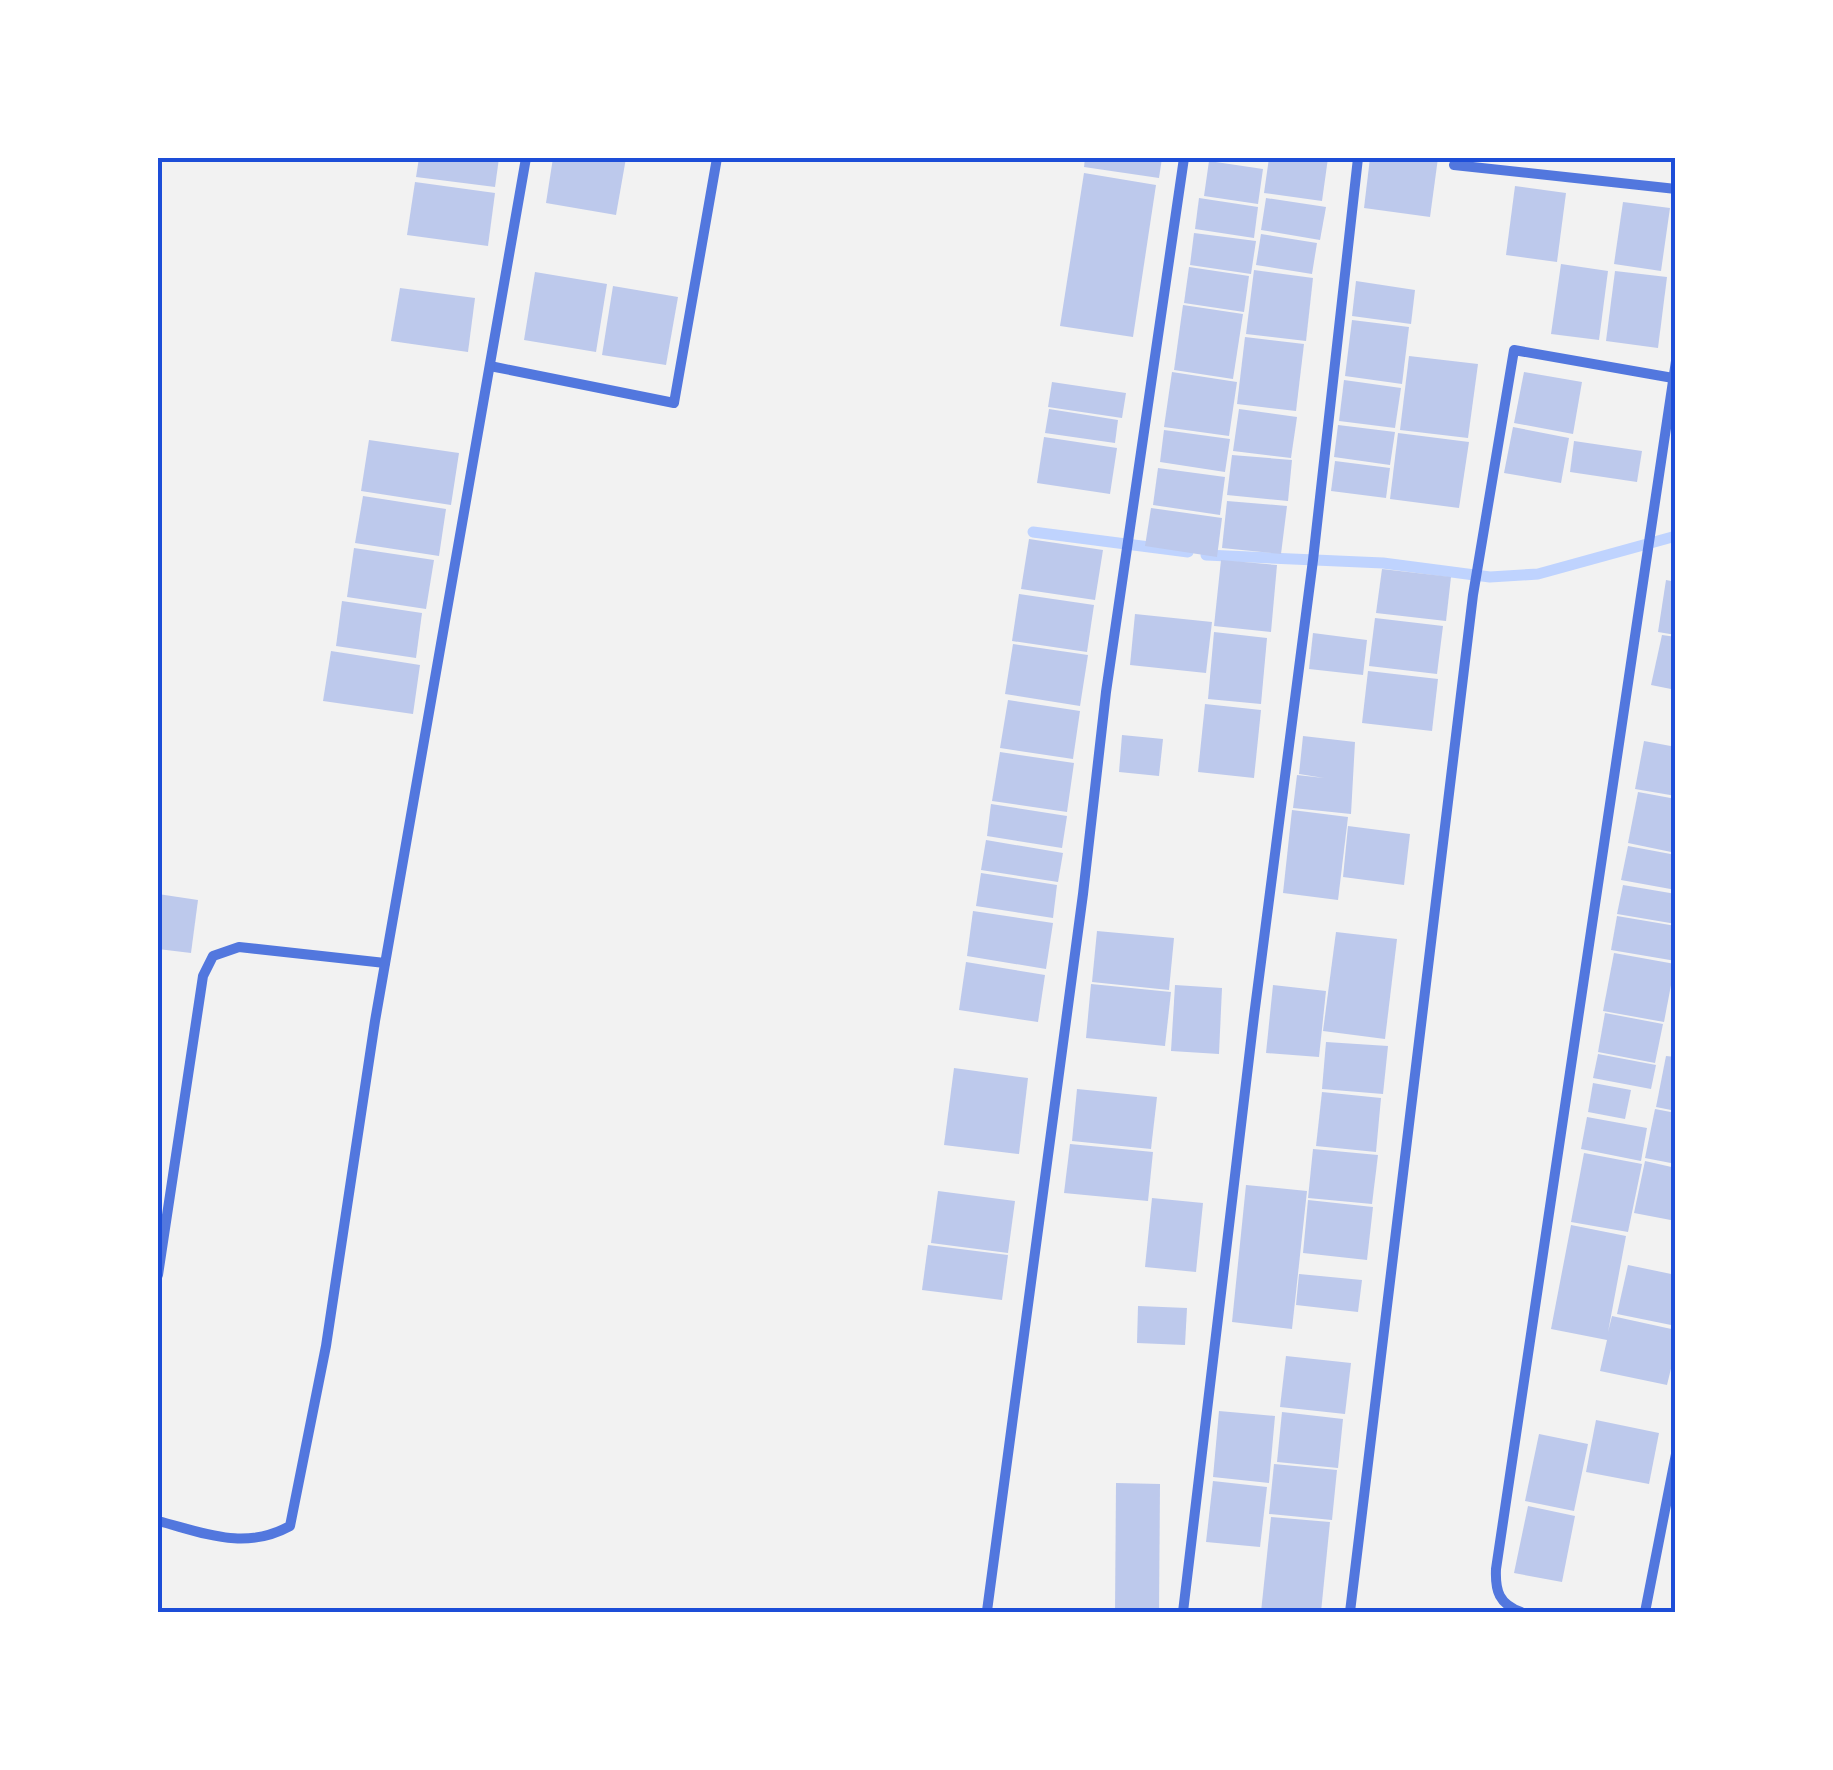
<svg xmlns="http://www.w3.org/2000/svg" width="1833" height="1770" viewBox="0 0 1833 1770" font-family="Arial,sans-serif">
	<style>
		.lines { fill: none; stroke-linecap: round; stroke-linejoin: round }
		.stream { stroke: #bfd3fe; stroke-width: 11 }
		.building { fill: #bdc9ec }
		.minor { stroke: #5277de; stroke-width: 10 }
		.neatline { fill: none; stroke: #1d4ed8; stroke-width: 4 }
	</style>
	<rect width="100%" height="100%" fill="#f2f2f2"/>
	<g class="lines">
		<!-- stream -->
		<g class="stream">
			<path d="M1033 532 1188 552"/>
			<path d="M1206 555 1383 563 1490 577 1538 574 1676 536"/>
		</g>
	</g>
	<!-- building -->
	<g class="building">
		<path d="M419 158H499L495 187 416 177Z"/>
		<path d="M553 158H626L616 215 546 203Z"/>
		<path d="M1085 158H1162L1159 178 1084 167Z"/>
		<path d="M1269 158H1328L1322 201 1264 193Z"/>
		<path d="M1370 158H1438L1430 217 1364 208Z"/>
		<path d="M1209 161 1263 169 1258 204 1204 196Z"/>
		<path d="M1084 173 1156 185 1133 337 1060 326Z"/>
		<path d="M415 182 495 193 488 246 407 235Z"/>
		<path d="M1515 186 1566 193 1557 262 1506 255Z"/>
		<path d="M1199 198 1258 207 1254 238 1195 229Z"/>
		<path d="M1266 198 1326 207 1320 240 1261 230Z"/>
		<path d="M1623 202 1670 208 1661 271 1614 264Z"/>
		<path d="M1194 233 1256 241 1251 274 1190 265Z"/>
		<path d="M1261 234 1317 243 1312 274 1256 265Z"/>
		<path d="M1561 264 1608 271 1599 340 1551 334Z"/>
		<path d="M1189 267 1249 276 1244 312 1184 303Z"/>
		<path d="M1254 270 1313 278 1306 341 1246 334Z"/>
		<path d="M1615 271 1667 277 1658 348 1606 341Z"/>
		<path d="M535 272 607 284 596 352 524 340Z"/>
		<path d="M1356 281 1415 290 1411 324 1352 316Z"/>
		<path d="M613 286 678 297 666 365 602 355Z"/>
		<path d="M400 288 475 298 468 352 391 341Z"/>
		<path d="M1183 305 1243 314 1233 379 1174 370Z"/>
		<path d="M1352 320 1409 327 1402 384 1345 376Z"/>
		<path d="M1245 337 1304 344 1296 411 1237 404Z"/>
		<path d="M1409 356 1478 364 1468 438 1400 430Z"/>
		<path d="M1172 372 1237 382 1229 436 1164 427Z"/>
		<path d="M1524 372 1582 382 1573 434 1514 423Z"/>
		<path d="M1344 380 1401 388 1395 428 1339 421Z"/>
		<path d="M1052 382 1126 393 1122 418 1048 407Z"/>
		<path d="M1049 409 1118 420 1115 443 1045 433Z"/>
		<path d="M1239 409 1297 417 1291 458 1233 451Z"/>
		<path d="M1338 425 1395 432 1390 465 1334 457Z"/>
		<path d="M1513 427 1569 438 1561 483 1504 473Z"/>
		<path d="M1164 430 1230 439 1225 472 1160 462Z"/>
		<path d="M1398 433 1469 442 1459 508 1390 499Z"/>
		<path d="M1044 437 1117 448 1110 494 1037 483Z"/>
		<path d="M369 440 459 453 451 505 361 491Z"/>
		<path d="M1574 441 1642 451 1637 482 1570 472Z"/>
		<path d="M1232 455 1292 460 1288 501 1227 495Z"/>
		<path d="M1335 461 1390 468 1386 498 1331 491Z"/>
		<path d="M1158 468 1225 477 1220 515 1153 505Z"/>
		<path d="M363 496 446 509 439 556 355 543Z"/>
		<path d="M1227 501 1287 506 1281 554 1222 548Z"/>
		<path d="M1151 508 1222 518 1217 557 1145 546Z"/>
		<path d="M1029 539 1103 550 1095 600 1021 589Z"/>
		<path d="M354 548 434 560 426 609 347 597Z"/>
		<path d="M1221 560 1277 565 1271 632 1214 626Z"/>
		<path d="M1382 569 1451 577 1446 621 1376 613Z"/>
		<path d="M1666 580 1676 582V635L1658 632Z"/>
		<path d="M1019 594 1094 605 1087 652 1012 641Z"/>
		<path d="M342 601 422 613 416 658 336 646Z"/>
		<path d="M1135 614 1212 622 1206 673 1130 665Z"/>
		<path d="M1375 618 1443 626 1437 674 1369 666Z"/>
		<path d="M1214 632 1267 638 1261 704 1208 699Z"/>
		<path d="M1313 633 1367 640 1363 675 1309 669Z"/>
		<path d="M1662 635 1676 637V690L1651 685Z"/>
		<path d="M1013 644 1088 655 1080 706 1005 694Z"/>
		<path d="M331 651 420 665 413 714 323 701Z"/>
		<path d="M1368 671 1438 679 1432 731 1362 723Z"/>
		<path d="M1008 700 1080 711 1073 759 1000 748Z"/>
		<path d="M1205 704 1261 710 1254 778 1198 772Z"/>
		<path d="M1122 735 1163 739 1159 776 1119 772Z"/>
		<path d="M1303 736 1355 742 1351 814 1293 808 1297 775 1324 778 1299 774Z"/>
		<path d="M1644 741 1676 747V796L1635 789Z"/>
		<path d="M1000 752 1074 763 1067 812 992 801Z"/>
		<path d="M1638 792 1676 799V853L1628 843Z"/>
		<path d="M991 804 1067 816 1062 848 987 836Z"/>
		<path d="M1292 810 1348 817 1338 900 1283 893Z"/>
		<path d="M1348 826 1410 834 1404 885 1343 877Z"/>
		<path d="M986 840 1063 853 1058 882 981 870Z"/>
		<path d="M1628 846 1676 855V890L1621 880Z"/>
		<path d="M981 873 1057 885 1053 918 976 906Z"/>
		<path d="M1623 885 1676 894V924L1617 914Z"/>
		<path d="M158 894 198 900 191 953 158 949Z"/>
		<path d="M973 911 1053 923 1046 969 967 956Z"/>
		<path d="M1617 916 1676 926V961L1611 950Z"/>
		<path d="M1097 931 1174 938 1169 990 1092 982Z"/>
		<path d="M1336 932 1397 939 1385 1039 1323 1031Z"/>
		<path d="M1614 953 1675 964 1664 1022 1603 1011Z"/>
		<path d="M966 962 1045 975 1038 1022 959 1010Z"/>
		<path d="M1091 984 1171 992 1165 1046 1086 1038Z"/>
		<path d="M1175 985 1222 988 1219 1054 1171 1051Z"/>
		<path d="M1273 985 1326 991 1319 1057 1266 1053Z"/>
		<path d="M1605 1013 1663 1024 1655 1063 1598 1052Z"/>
		<path d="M1326 1042 1388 1046 1383 1094 1322 1089Z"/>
		<path d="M1598 1054 1656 1065 1651 1089 1593 1078Z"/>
		<path d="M1666 1056 1676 1057V1111L1656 1107Z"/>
		<path d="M954 1068 1028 1078 1019 1154 944 1145Z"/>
		<path d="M1593 1083 1631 1090 1625 1119 1588 1112Z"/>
		<path d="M1077 1089 1157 1097 1151 1149 1072 1141Z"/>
		<path d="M1322 1092 1381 1098 1376 1152 1316 1146Z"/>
		<path d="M1655 1109 1676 1113V1164L1645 1158Z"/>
		<path d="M1587 1117 1647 1128 1641 1161 1581 1149Z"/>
		<path d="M1070 1144 1153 1152 1148 1201 1064 1193Z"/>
		<path d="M1313 1149 1378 1155 1372 1204 1308 1198Z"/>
		<path d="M1584 1153 1642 1164 1628 1232 1571 1222Z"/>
		<path d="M1645 1161 1676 1168V1221L1634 1213Z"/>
		<path d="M1246 1185 1307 1191 1292 1329 1232 1322Z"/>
		<path d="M938 1191 1015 1201 1008 1253 931 1243Z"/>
		<path d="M1152 1198 1203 1203 1196 1272 1145 1267Z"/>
		<path d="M1308 1200 1373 1207 1367 1260 1303 1253Z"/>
		<path d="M1571 1225 1626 1236 1608 1332 1612 1316 1676 1330V1348L1667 1385 1600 1371 1607 1340 1551 1329Z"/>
		<path d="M928 1245 1008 1255 1002 1300 922 1290Z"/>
		<path d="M1628 1265 1676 1275V1326L1617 1314Z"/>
		<path d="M1299 1274 1362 1280 1358 1312 1296 1305Z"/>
		<path d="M1138 1306 1187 1308 1185 1345 1137 1343Z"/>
		<path d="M1286 1356 1351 1363 1345 1414 1280 1407Z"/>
		<path d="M1219 1411 1275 1416 1269 1483 1213 1477Z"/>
		<path d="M1282 1412 1343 1419 1338 1468 1277 1462Z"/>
		<path d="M1596 1420 1659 1433 1649 1484 1586 1472Z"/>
		<path d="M1539 1434 1588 1444 1574 1511 1525 1501Z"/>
		<path d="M1274 1464 1337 1470 1332 1520 1269 1514Z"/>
		<path d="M1213 1481 1267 1487 1260 1547 1206 1542Z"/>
		<path d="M1116 1483 1160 1484 1159 1612H1115Z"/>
		<path d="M1528 1506 1575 1516 1562 1582 1514 1573Z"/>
		<path d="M1271 1517 1330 1522 1321 1612H1261Z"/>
	</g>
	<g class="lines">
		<!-- minor -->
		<g class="minor">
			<path d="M1454 165 1676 189"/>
			<path d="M490 366 674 403 717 158"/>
			<path d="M158 1275 203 976 213 956 239 947 385 963"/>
			<path d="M158 1521C205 1533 244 1551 290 1526L326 1346 375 1021 526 158"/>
			<path d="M987 1611 1083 894 1106 692 1184 158"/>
			<path d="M1183 1612 1254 1016 1313 560 1358 158"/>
			<path d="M1350 1612 1473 595 1514 350 1673 378"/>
			<path d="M1521 1612C1499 1604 1495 1591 1496 1569L1676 361"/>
			<path d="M1645 1612 1676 1454"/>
		</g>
	</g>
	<!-- border -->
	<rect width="1833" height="1770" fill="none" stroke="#ffffff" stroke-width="320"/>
	<rect x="160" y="160" width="1513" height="1450" class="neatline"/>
</svg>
